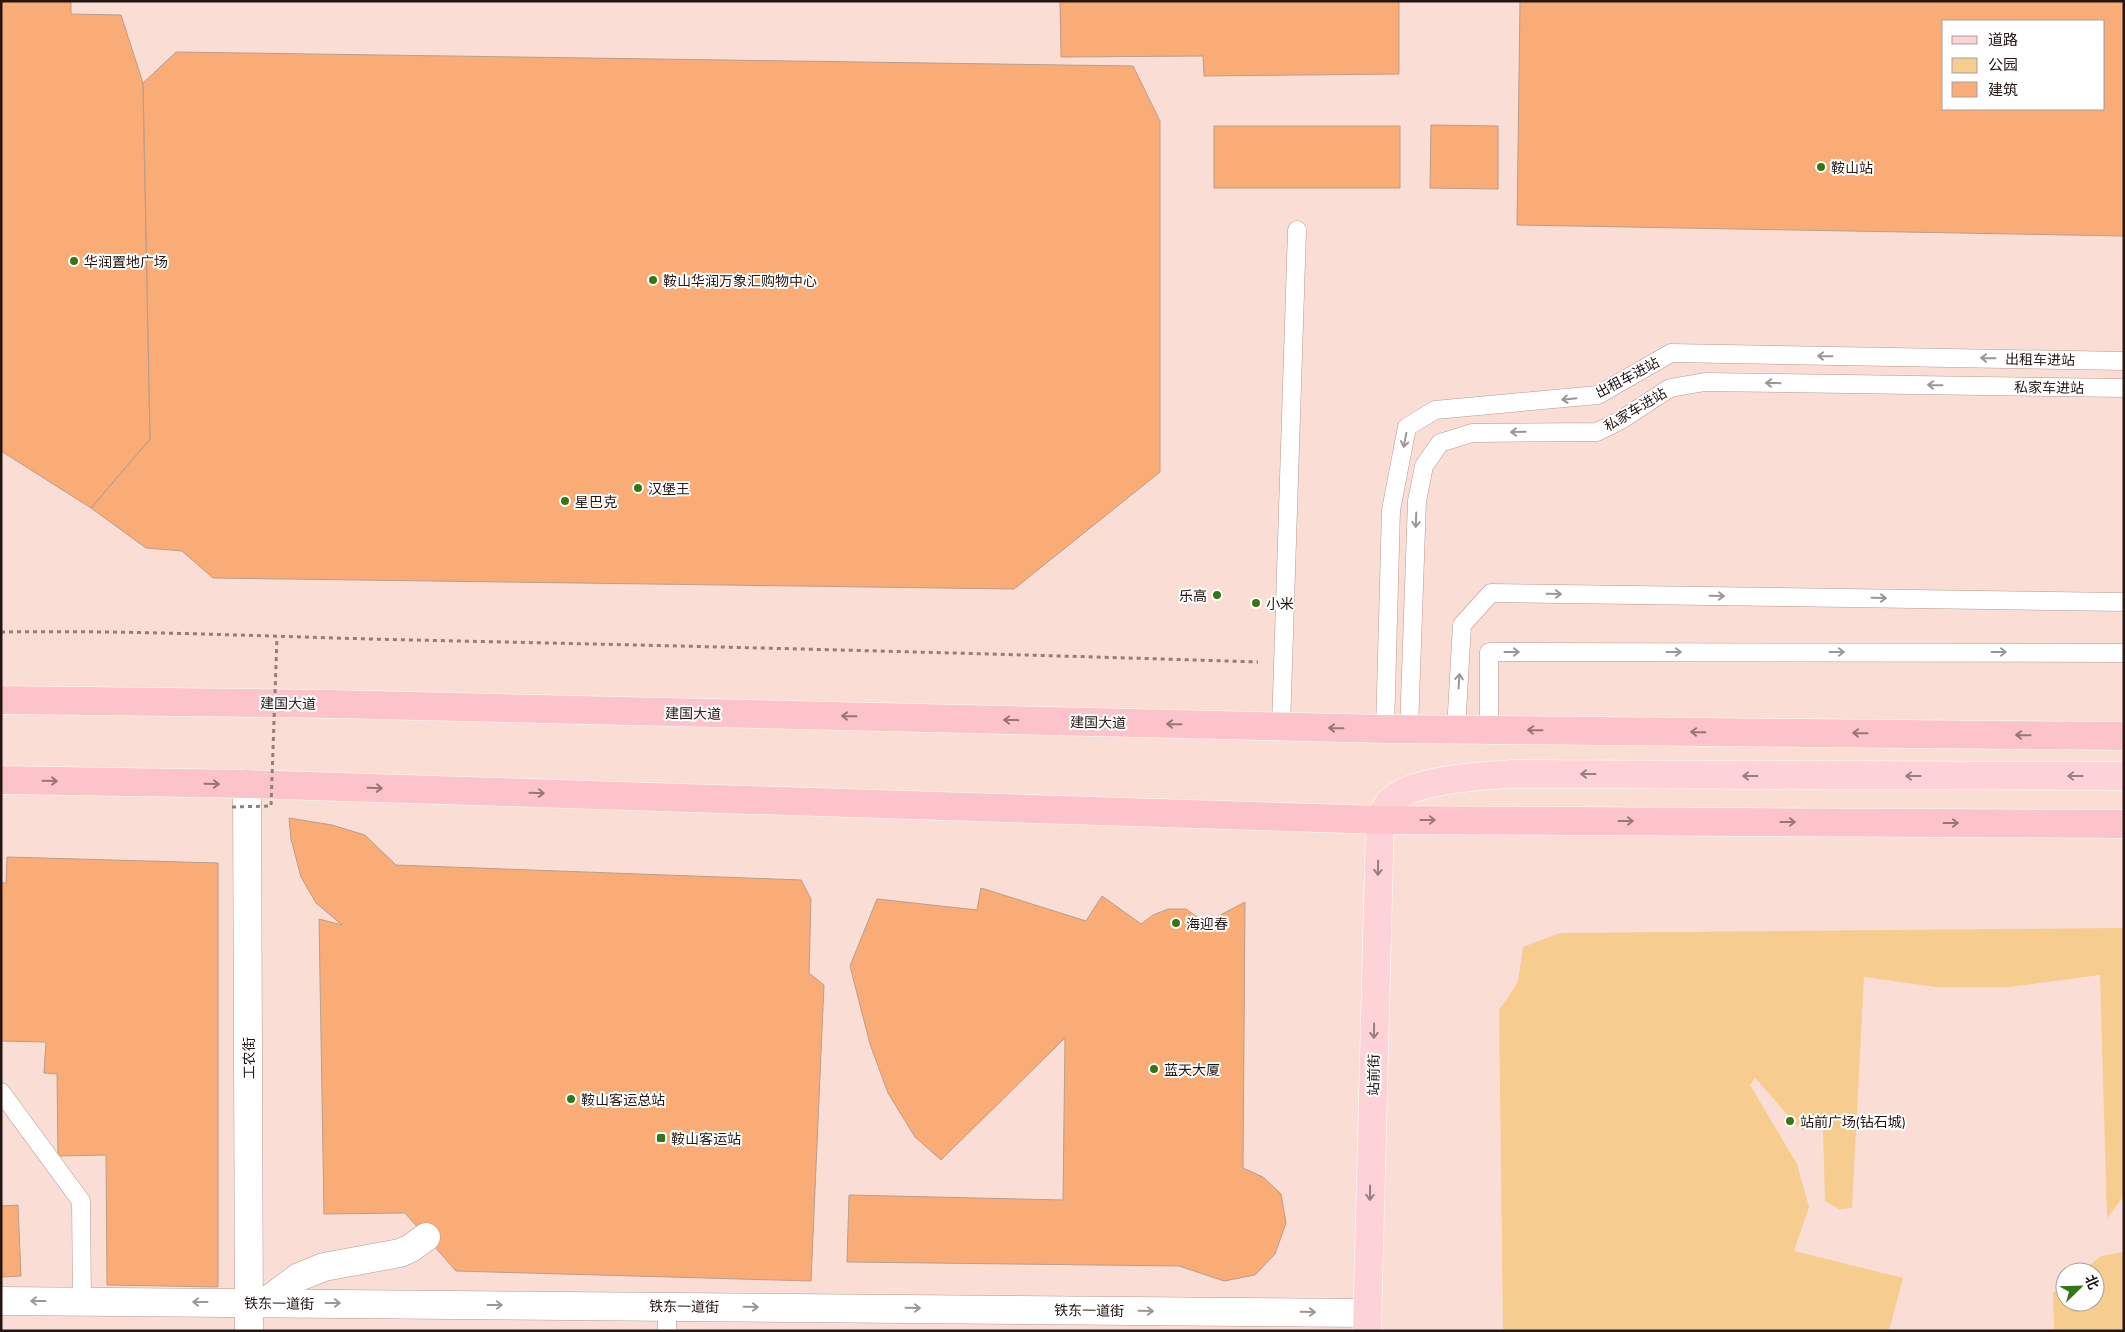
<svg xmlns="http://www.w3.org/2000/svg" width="2125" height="1332" viewBox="0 0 2125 1332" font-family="'Titillium Web','Noto Sans SC',sans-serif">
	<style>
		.green { fill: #f7cc8f }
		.building { fill: #faac76; stroke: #ba9e8c; fill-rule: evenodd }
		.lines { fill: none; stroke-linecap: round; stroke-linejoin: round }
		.service-casing { stroke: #b9988f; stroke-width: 19 }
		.minor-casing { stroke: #b9988f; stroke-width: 29 }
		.tertiary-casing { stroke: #b9988f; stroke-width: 29 }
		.primary-casing { stroke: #fff; stroke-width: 29 }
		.trunk-casing { stroke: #fff; stroke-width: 29 }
		.path { stroke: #937f79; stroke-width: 3; stroke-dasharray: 4 4; stroke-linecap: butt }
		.service { stroke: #fff; stroke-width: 18 }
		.minor { stroke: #fff; stroke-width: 28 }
		.tertiary { stroke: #fff; stroke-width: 28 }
		.primary { stroke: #fdd3d7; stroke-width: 28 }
		.trunk { stroke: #fcc4ca; stroke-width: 28 }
		.path-bridge { stroke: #937f79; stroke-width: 3; stroke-dasharray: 4 4; stroke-linecap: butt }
		.oneway { stroke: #9c9694 }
		.oneway2 { stroke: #9a7577 }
		.oneway3 { stroke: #9a7e7e }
		.poi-dot { fill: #347716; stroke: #fff; stroke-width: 2 }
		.labels { text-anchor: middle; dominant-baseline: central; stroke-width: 4; stroke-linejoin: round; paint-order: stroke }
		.poi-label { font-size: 14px; fill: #221512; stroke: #fff; text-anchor: start }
		.street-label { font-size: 14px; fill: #221512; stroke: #fff }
	</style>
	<rect width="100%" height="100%" fill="#faded6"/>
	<!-- green -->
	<path class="green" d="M2124,928V1196L2107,1218L2100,975L2009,987H1936L1864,977L1852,1208L1839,1209L1825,1201L1823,1130H1801L1755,1078L1750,1085L1797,1164L1809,1207L1794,1251L1903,1278L1889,1331H1503L1499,1010L1518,982L1523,947L1560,933Z
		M2124,1252V1331H2054L2053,1293L2065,1284V1302H2095V1272H2081L2101,1256Z"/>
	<!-- building -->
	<path class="building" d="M1,1H71V14L121,15L143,83L150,439L91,508L1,451Z
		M1060,1H1399V74L1204,76L1203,56L1061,57Z
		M1520,1H2124V236L1517,225ZM1944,21H2104V109H1944Z
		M176,52L1133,66L1160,121V472L1014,589L213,578L182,551L146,548L91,508L150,439L143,83Z
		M1431,125L1498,126V189L1430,188Z
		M1214,126H1400V188H1214Z
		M289,818L332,825L365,835L396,865L801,880L811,899L809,973L824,985L811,1281L456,1271L405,1213L324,1214L319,919L342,925L316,903L301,877L291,839Z
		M7,857L218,863V1287L107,1285L106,1155L58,1156L57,1074L44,1073L46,1042L1,1041V883H6Z
		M981,888L1086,921L1102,896L1141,924L1153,915L1168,909H1186L1205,923L1245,902L1243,1168L1263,1177L1281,1194L1286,1223L1275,1254L1255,1275L1224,1281L1179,1266L847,1262L849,1195L1063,1200L1065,1038L941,1160L915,1137L888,1093L870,1044L850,966L877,899L977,910Z
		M18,1205L21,1276L1,1277V1206Z"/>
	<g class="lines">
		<!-- service casing -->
		<g class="service-casing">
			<path id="service" d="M1281,727L1297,230
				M1385,729L1391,510L1407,427L1435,410L1598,395L1671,353L2124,361
				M1409,729L1417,501L1424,466L1440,443L1472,433L1597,432L1621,420L1670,388L1705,382L2124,388
				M1456,730L1462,625L1491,593L2124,602
				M1489,730V652L2124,653
				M1,1092L81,1201L82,1301
				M667,1331V1306"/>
		</g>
		<!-- minor casing -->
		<g class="minor-casing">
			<path id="minor" d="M1,1301L1367,1313
				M264,1303L299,1277L324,1267L400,1253L411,1248L426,1237"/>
		</g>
		<!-- tertiary casing -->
		<g class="tertiary-casing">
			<path id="tertiary" d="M247,784L249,1331"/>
		</g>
		<!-- primary casing -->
		<g class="primary-casing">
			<path id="primary" d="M1367,1331L1380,820C1383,814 1385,808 1389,803C1410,779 1482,776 1512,774L2124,776"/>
		</g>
		<!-- trunk casing -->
		<g class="trunk-casing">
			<path id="trunk" d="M1,700L332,704L1385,729L2124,736
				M1,780L247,784L1380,820L2124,824"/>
		</g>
		<!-- path -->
		<path class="path" d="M1,632C138,630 275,637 412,640C694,646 976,653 1258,662"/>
		<!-- service -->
		<use href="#service" class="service"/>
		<!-- minor -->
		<use href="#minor" class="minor"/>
		<!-- tertiary -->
		<use href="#tertiary" class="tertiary"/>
		<!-- primary -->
		<use href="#primary" class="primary"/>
		<!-- trunk -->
		<use href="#trunk" class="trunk"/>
		<!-- path-bridge -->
		<path class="path-bridge" d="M232,807L271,806L277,637"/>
	</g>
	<!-- one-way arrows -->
	<defs><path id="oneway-shaft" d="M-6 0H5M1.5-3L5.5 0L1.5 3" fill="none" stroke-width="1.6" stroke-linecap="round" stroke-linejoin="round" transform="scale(1.25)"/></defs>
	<g class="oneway">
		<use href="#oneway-shaft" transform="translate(1825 356) rotate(-179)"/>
		<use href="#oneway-shaft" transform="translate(1988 358) rotate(-179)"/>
		<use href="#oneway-shaft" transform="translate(1773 383) rotate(-179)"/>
		<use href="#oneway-shaft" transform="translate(1935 385) rotate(-179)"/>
		<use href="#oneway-shaft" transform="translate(1569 399) rotate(174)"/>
		<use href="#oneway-shaft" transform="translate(1518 432) rotate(179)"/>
		<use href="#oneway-shaft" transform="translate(1405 440) rotate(101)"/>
		<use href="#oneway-shaft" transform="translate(1416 520) rotate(92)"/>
		<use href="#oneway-shaft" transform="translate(1554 594) rotate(1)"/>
		<use href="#oneway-shaft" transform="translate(1717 596) rotate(1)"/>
		<use href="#oneway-shaft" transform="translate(1879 598) rotate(1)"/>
		<use href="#oneway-shaft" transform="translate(1512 652)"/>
		<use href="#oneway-shaft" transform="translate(1674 652)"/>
		<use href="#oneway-shaft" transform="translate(1837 652)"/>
		<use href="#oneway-shaft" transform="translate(1999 652)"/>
		<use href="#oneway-shaft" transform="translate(1459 681) rotate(-87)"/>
		<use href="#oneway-shaft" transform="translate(38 1301) rotate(-180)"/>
		<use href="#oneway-shaft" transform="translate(200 1302) rotate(-180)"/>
		<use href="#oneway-shaft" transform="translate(333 1303)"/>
		<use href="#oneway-shaft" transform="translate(495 1305)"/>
		<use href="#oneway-shaft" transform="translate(751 1307) rotate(1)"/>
		<use href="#oneway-shaft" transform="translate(913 1308) rotate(1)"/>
		<use href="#oneway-shaft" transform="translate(1146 1311) rotate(1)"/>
		<use href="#oneway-shaft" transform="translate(1308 1312) rotate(1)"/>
	</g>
	<g class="oneway2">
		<use href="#oneway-shaft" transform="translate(849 716) rotate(-179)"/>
		<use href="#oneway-shaft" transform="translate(1011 720) rotate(-179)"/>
		<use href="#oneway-shaft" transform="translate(1174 724) rotate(-179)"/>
		<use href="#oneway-shaft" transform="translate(1336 728) rotate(-179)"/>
		<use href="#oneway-shaft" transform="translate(1535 730) rotate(-179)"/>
		<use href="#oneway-shaft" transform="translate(1698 732) rotate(-179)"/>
		<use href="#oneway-shaft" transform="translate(1860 733) rotate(-179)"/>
		<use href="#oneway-shaft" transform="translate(2023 735) rotate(-179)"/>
		<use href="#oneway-shaft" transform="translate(50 781) rotate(1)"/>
		<use href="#oneway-shaft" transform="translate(212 784) rotate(1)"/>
		<use href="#oneway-shaft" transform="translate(375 788) rotate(2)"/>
		<use href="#oneway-shaft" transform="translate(537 793) rotate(2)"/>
		<use href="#oneway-shaft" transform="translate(1428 820)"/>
		<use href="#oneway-shaft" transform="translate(1626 821)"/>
		<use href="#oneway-shaft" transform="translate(1788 822)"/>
		<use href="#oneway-shaft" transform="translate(1951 823)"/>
	</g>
	<g class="oneway3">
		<use href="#oneway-shaft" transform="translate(1588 774) rotate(-180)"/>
		<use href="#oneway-shaft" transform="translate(1750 776) rotate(-180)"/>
		<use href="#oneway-shaft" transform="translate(1913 776) rotate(180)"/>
		<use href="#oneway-shaft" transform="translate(2075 776) rotate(180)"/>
		<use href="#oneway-shaft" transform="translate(1378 868) rotate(91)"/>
		<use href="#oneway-shaft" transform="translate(1374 1031) rotate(91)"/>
		<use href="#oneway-shaft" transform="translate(1370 1193) rotate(91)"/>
	</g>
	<!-- markers -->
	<g class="poi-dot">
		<circle cx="1821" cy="167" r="5"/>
		<circle cx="74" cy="261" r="5"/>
		<circle cx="653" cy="280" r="5"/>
		<circle cx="638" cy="488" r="5"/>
		<circle cx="565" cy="501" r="5"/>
		<circle cx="1217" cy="595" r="5"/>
		<circle cx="1256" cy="603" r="5"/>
		<circle cx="1176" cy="923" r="5"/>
		<circle cx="1154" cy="1069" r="5"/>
		<circle cx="571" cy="1099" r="5"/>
		<circle cx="1790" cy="1121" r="5"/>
		<rect x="656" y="1133" width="10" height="10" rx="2.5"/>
	</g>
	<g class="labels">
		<!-- poi labels -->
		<g class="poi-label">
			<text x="1831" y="167">鞍山站</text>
			<text x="84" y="261">华润置地广场</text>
			<text x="663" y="280">鞍山华润万象汇购物中心</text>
			<text x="648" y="488">汉堡王</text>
			<text x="575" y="501">星巴克</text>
			<text x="1207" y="595" text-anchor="end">乐高</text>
			<text x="1266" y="603">小米</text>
			<text x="1186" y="923">海迎春</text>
			<text x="1164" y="1069">蓝天大厦</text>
			<text x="581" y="1099">鞍山客运总站</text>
			<text x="1800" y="1121">站前广场(钻石城)</text>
			<text x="671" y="1138">鞍山客运站</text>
		</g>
		<!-- street labels -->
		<g class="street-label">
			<text transform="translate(2040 359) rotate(1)">出租车进站</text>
			<text transform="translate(1627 377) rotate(-28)">出租车进站</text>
			<text transform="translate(2049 387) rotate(1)">私家车进站</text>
			<text transform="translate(1635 409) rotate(-31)">私家车进站</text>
			<text transform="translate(288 703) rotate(1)">建国大道</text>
			<text transform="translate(693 713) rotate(1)">建国大道</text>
			<text transform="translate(1098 722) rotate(1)">建国大道</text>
			<text transform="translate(248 1058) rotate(-90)">工农街</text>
			<text transform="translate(1373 1075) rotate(-89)">站前街</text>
			<text transform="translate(279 1303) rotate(1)">铁东一道街</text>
			<text transform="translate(684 1306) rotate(1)">铁东一道街</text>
			<text transform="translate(1089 1310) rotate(1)">铁东一道街</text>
		</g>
	</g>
	<!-- border -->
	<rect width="2125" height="1332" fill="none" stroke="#221512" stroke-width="5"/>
	<!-- legend -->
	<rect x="1942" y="20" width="162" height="90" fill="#ffffff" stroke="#a7a1a0"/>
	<rect x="1952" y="36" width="25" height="8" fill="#fdd3d7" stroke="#a7a1a0"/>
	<text x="1988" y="45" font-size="15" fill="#221512">道路</text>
	<rect x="1952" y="58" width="25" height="15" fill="#f7cc8f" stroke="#a7a1a0"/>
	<text x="1988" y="70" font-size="15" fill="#221512">公园</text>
	<rect x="1952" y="82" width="25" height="15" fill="#faac76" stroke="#a7a1a0"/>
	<text x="1988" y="95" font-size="15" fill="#221512">建筑</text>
	<!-- north arrow -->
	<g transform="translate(2080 1287) rotate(67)"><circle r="24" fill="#ffffff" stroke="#a7a1a0"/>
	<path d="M0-4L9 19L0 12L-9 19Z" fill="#347716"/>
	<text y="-8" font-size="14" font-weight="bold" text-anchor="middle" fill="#221512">北</text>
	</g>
</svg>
